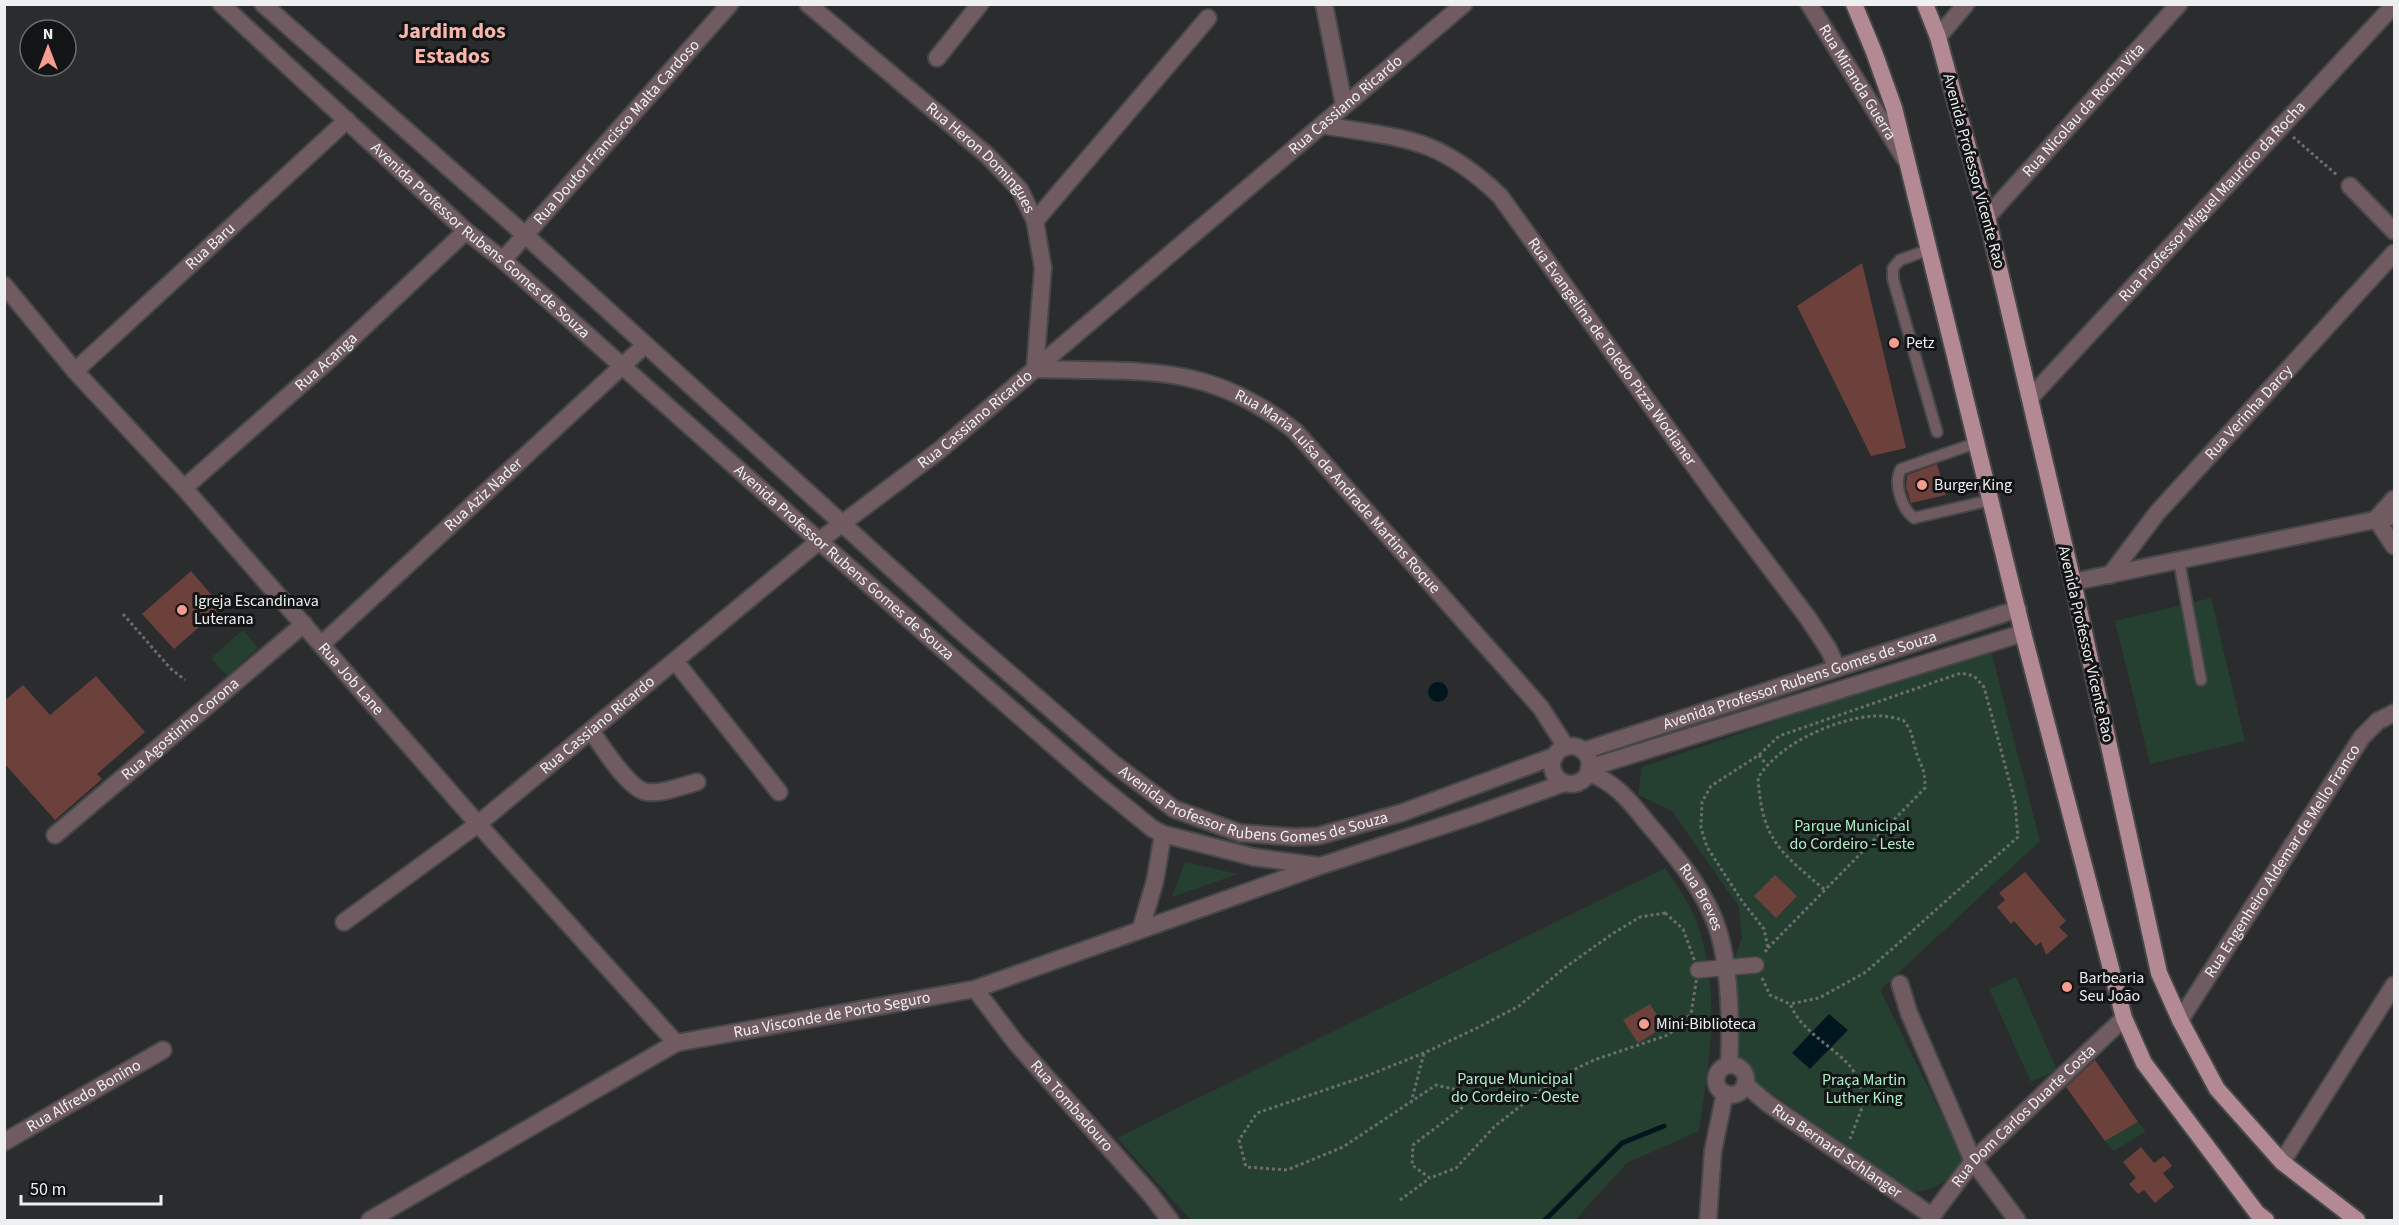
<svg xmlns="http://www.w3.org/2000/svg" width="2399" height="1225" viewBox="0 0 2399 1225" font-family="'Source Sans 3',sans-serif">
	<style>
		.green { fill: #254030 }
		.water { fill: #00161f }
		.lines { fill: none; stroke-linecap: round; stroke-linejoin: round }
		.stream { stroke: #00161f; stroke-width: 5 }
		.building { fill: #6c413b }
		.service-casing { stroke: #454749; stroke-width: 14 }
		.pedestrian-casing { stroke: #454749; stroke-width: 18 }
		.minor-casing { stroke: #454749; stroke-width: 20 }
		.tertiary-casing { stroke: #454749; stroke-width: 20 }
		.primary-casing { stroke: #454749; stroke-width: 20 }
		.path { stroke: #6b6d6f; stroke-width: 3; stroke-dasharray: 3 3; stroke-linecap: butt }
		.service { stroke: #705b60; stroke-width: 10 }
		.pedestrian { stroke: #705b60; stroke-width: 15 }
		.minor { stroke: #705b60; stroke-width: 16 }
		.tertiary { stroke: #705b60; stroke-width: 16 }
		.primary { stroke: #b38a93; stroke-width: 16 }
		.poi-dot { fill: #f59d8f; stroke: #131415; stroke-width: 2 }
		.labels { text-anchor: middle; dominant-baseline: central; stroke-width: 6; stroke-linejoin: round; paint-order: stroke }
		.street-label { font-size: 16px; fill: #eeeff1; stroke: #131415 }
		.poi-label { font-size: 16px; fill: #eeeff1; stroke: #131415; text-anchor: start }
		.park-label { font-size: 16px; fill: #adf2c7; stroke: #131415 }
		.district-label { font-size: 22px; font-weight: bold; fill: #f9b7ab; stroke: #131415 }
	</style>
	<rect width="100%" height="100%" fill="#2a2c2e"/>
	<!-- green -->
	<path class="green" d="M2211,598L2245,741L2150,764L2115,621Z
		M243,630L258,648L227,676L211,658Z
		M1990,647L2040,841L1880,990L1964,1160C1947,1183 1939,1188 1912,1193L1756,1082L1739,1056L1735,958L1742,938L1739,907L1672,811L1638,795L1642,767Z
		M1185,862L1238,874L1172,897Z
		M1665,868C1676,885 1691,904 1697,923C1722,995 1709,1059 1699,1131L1627,1163L1575,1220H1191L1117,1138Z
		M2016,977L2057,1070L2031,1082L1989,989Z
		M2138,1122L2146,1131L2114,1151L2105,1141Z"/>
	<!-- water -->
	<path class="water" d="M1428 692a10 10 0 1 1 20 0a10 10 0 1 1-20 0Z
		M1829,1014L1848,1030L1810,1069L1792,1053Z"/>
	<g class="lines">
		<!-- stream -->
		<path class="stream" d="M1545,1220L1622,1143L1664,1126"/>
	</g>
	<!-- building -->
	<path class="building" d="M1862,263L1906,448L1871,456L1797,306Z
		M1937,464L1946,495L1911,503L1906,487L1907,475Z
		M191,571L222,607L174,649L142,614Z
		M96,676L145,732L97,774L102,779L55,820L4,763V701L23,685L50,715Z
		M2025,872L2066,921L2059,927L2068,936L2046,955L2041,942L2036,946L2014,921L2011,924L1997,907L2005,900L1999,893Z
		M1775,875L1797,896L1776,918L1754,896Z
		M1650,1004L1664,1027L1638,1043L1623,1020Z
		M2095,1060L2138,1122L2105,1141L2066,1087Z
		M2141,1147L2154,1163L2164,1156L2172,1166L2163,1173L2174,1187L2155,1203L2144,1190L2138,1194L2129,1184L2136,1178L2123,1162Z"/>
	<g class="lines">
		<!-- service casing -->
		<g class="service-casing">
			<path id="service" d="M1928,250L1900,260L1893,268V279L1937,432
				M1976,443L1901,469C1893,483 1902,509 1914,518L1991,500
				M2179,561L2201,680"/>
		</g>
		<!-- pedestrian casing -->
		<g class="pedestrian-casing">
			<path id="pedestrian" d="M1698,970L1756,965"/>
		</g>
		<!-- minor casing -->
		<g class="minor-casing">
			<g id="minor">
				<path id="s1" d="M808,4L988,156L1020,190L1035,221L1043,268L1035,369C1140,373 1206,360 1295,431L1512,675L1541,708L1566,747"/>
				<path d="M1324,4L1344,105"/>
				<path d="M1938,37L1966,4"/>
				<path d="M937,58L980,4"/>
				<path id="s2" d="M1322,125C1403,139 1436,135 1500,196L1716,496L1808,618L1829,650L1837,668"/>
				<path d="M2350,186L2394,231"/>
				<path id="s3" d="M1987,217L2179,4"/>
				<path d="M1035,221L1208,18"/>
				<path id="s4" d="M503,260L730,4"/>
				<path id="s5" d="M4,285L75,371L184,488L478,824L676,1043"/>
				<path id="s6" d="M75,371L347,120"/>
				<path id="s7" d="M2030,398L2394,5"/>
				<path id="s8" d="M184,488L330,359L466,231"/>
				<path d="M2394,499L2376,519L2394,546"/>
				<path id="s9" d="M2110,575L2157,513L2394,253"/>
				<path d="M2073,582L2394,516"/>
				<path id="s10" d="M322,644L645,345"/>
				<path d="M675,661L779,792"/>
				<path d="M591,731C602,746 629,790 647,792C663,794 681,786 697,782"/>
				<path id="s11" d="M1588,773C1615,781 1632,804 1649,825C1677,857 1709,895 1720,937C1730,974 1731,1026 1729,1065"/>
				<path id="s12" d="M55,835L304,624"/>
				<path id="s13" d="M344,922L478,824L819,541L941,449L1464,4"/>
				<path d="M1900,984L1909,1013L1973,1161L2017,1220"/>
				<path id="s14" d="M975,989L1016,1043L1151,1195L1170,1220"/>
				<path id="s15" d="M2180,1020L2362,737L2378,721L2394,713"/>
				<circle cx="1731" cy="1080" r="15"/>
				<path id="s16" d="M1745,1084L1767,1103L1932,1216"/>
				<path id="s17" d="M4,1142L163,1050"/>
				<path d="M2282,1162L2394,985"/>
				<path d="M1708,1220L1713,1151L1725,1093"/>
				<path id="s18" d="M1929,1220L1973,1161L2124,1018"/>
			</g>
		</g>
		<!-- tertiary casing -->
		<g class="tertiary-casing">
			<g id="tertiary">
				<path id="s19" d="M221,4L466,231L503,260L819,541L1095,782L1153,829L1163,834L1253,857L1320,866L1475,815L1564,783"/>
				<path id="s20" d="M263,4L524,234L958,629L1114,764L1174,809L1240,833L1295,837L1318,836L1401,813L1555,756"/>
				<path id="s21" d="M1809,4L1905,159"/>
				<circle cx="1571" cy="765" r="19"/>
				<path id="s22" d="M1583,751L2018,609"/>
				<path d="M1589,768L2023,633"/>
				<path d="M1141,928L1155,881L1163,834"/>
				<path id="s23" d="M370,1220L676,1043L975,989L1317,867"/>
			</g>
		</g>
		<!-- primary casing -->
		<g class="primary-casing">
			<path id="primary" d="M1854,4L1874,52L1894,108L2023,633L2124,1018L2144,1063L2257,1213L2266,1220
				M1925,4L1938,37L1987,217L2073,582L2159,973L2180,1020L2217,1089L2282,1162L2357,1220"/>
		</g>
		<!-- path -->
		<path class="path" d="M2293,137L2338,176
			M123,614L171,669L185,680
			M1759,755L1766,764
			M1665,913L1683,929L1698,970L1691,1014L1668,1035L1594,1060L1555,1079L1495,1126L1456,1168L1430,1178L1412,1165L1413,1145L1463,1107L1458,1090L1436,1085L1343,1147L1287,1170L1246,1167L1239,1140L1257,1113L1369,1075L1424,1053L1477,1028L1519,1006L1563,969L1612,934L1640,917Z
			M1768,948L1925,788C1925,765 1921,769 1916,751C1911,736 1914,733 1903,720C1894,718 1884,715 1875,716C1836,718 1778,744 1758,778C1762,840 1780,852 1825,890
			M1765,952L1768,948L1764,929L1742,901L1707,847L1701,828L1702,802L1711,786L1759,755L1779,736L1961,673L1974,676L1984,687L2015,802L2018,837L1866,972L1819,998L1790,1004
			M1762,978L1770,995L1790,1004C1802,1032 1830,1044 1849,1065C1857,1073 1860,1089 1865,1100L1850,1139
			M1411,1103L1424,1053
			M1400,1200L1430,1178"/>
		<!-- service -->
		<use href="#service" class="service"/>
		<!-- pedestrian -->
		<use href="#pedestrian" class="pedestrian"/>
		<!-- minor -->
		<use href="#minor" class="minor"/>
		<!-- tertiary -->
		<use href="#tertiary" class="tertiary"/>
		<!-- primary -->
		<use href="#primary" class="primary"/>
	</g>
	<!-- markers -->
	<g class="poi-dot">
		<circle cx="1894" cy="343" r="6"/>
		<circle cx="1922" cy="485" r="6"/>
		<circle cx="182" cy="610" r="6"/>
		<circle cx="2067" cy="987" r="6"/>
		<circle cx="1644" cy="1024" r="6"/>
	</g>
	<g class="labels">
		<!-- street labels -->
		<g class="street-label">
			<text stroke="none"><textPath href="#s21" startOffset="92">Rua Miranda Guerra</textPath></text>
			<text stroke="none"><textPath href="#s13" startOffset="1293">Rua Cassiano Ricardo</textPath></text>
			<text stroke="none"><textPath href="#s3" startOffset="144">Rua Nicolau da Rocha Vita</textPath></text>
			<text stroke="none"><textPath href="#s4" startOffset="171">Rua Doutor Francisco Malta Cardoso</textPath></text>
			<text stroke="none"><textPath href="#s1" startOffset="232">Rua Heron Domingues</textPath></text>
			<text transform="translate(1974 171) rotate(75)">Avenida Professor Vicente Rao</text>
			<text stroke="none"><textPath href="#s7" startOffset="268">Rua Professor Miguel Maurício da Rocha</textPath></text>
			<text stroke="none"><textPath href="#s19" startOffset="351">Avenida Professor Rubens Gomes de Souza</textPath></text>
			<text stroke="none"><textPath href="#s6" startOffset="184">Rua Baru</textPath></text>
			<text stroke="none"><textPath href="#s2" startOffset="388">Rua Evangelina de Toledo Pizza Wodianer</textPath></text>
			<text stroke="none"><textPath href="#s8" startOffset="190">Rua Acanga</textPath></text>
			<text stroke="none"><textPath href="#s9" startOffset="214">Rua Verinha Darcy</textPath></text>
			<text stroke="none"><textPath href="#s13" startOffset="807">Rua Cassiano Ricardo</textPath></text>
			<text stroke="none"><textPath href="#s1" startOffset="812">Rua Maria Luísa de Andrade Martins Roque</textPath></text>
			<text stroke="none"><textPath href="#s10" startOffset="220">Rua Aziz Nader</textPath></text>
			<text stroke="none"><textPath href="#s19" startOffset="837">Avenida Professor Rubens Gomes de Souza</textPath></text>
			<text transform="translate(2086 644) rotate(77)">Avenida Professor Vicente Rao</text>
			<text stroke="none"><textPath href="#s5" startOffset="525">Rua Job Lane</textPath></text>
			<text stroke="none"><textPath href="#s22" startOffset="228">Avenida Professor Rubens Gomes de Souza</textPath></text>
			<text stroke="none"><textPath href="#s13" startOffset="321">Rua Cassiano Ricardo</textPath></text>
			<text stroke="none"><textPath href="#s12" startOffset="164">Rua Agostinho Corona</textPath></text>
			<text stroke="none"><textPath href="#s20" startOffset="1293">Avenida Professor Rubens Gomes de Souza</textPath></text>
			<text stroke="none"><textPath href="#s15" startOffset="189">Rua Engenheiro Aldemar de Mello Franco</textPath></text>
			<text stroke="none"><textPath href="#s11" startOffset="171">Rua Breves</textPath></text>
			<text stroke="none"><textPath href="#s23" startOffset="512">Rua Visconde de Porto Seguro</textPath></text>
			<text stroke="none"><textPath href="#s17" startOffset="92">Rua Alfredo Bonino</textPath></text>
			<text stroke="none"><textPath href="#s14" startOffset="152">Rua Tombadouro</textPath></text>
			<text stroke="none"><textPath href="#s18" startOffset="141">Rua Dom Carlos Duarte Costa</textPath></text>
			<text stroke="none"><textPath href="#s16" startOffset="114">Rua Bernard Schlanger</textPath></text>
		</g>
		<!-- poi labels -->
		<g class="poi-label">
			<text x="1906" y="343">Petz</text>
			<text x="1934" y="485">Burger King</text>
			<text x="194" y="601">Igreja Escandinava<tspan x="194" dy="18">Luterana</tspan></text>
			<text x="2079" y="978">Barbearia<tspan x="2079" dy="18">Seu João</tspan></text>
			<text x="1656" y="1024">Mini-Biblioteca</text>
		</g>
		<!-- park labels -->
		<g class="park-label">
			<text x="1852" y="826">Parque Municipal<tspan x="1852" dy="18">do Cordeiro - Leste</tspan></text>
			<text x="1515" y="1079">Parque Municipal<tspan x="1515" dy="18">do Cordeiro - Oeste</tspan></text>
			<text x="1864" y="1080">Praça Martin<tspan x="1864" dy="18">Luther King</tspan></text>
		</g>
		<!-- district labels -->
		<g class="district-label">
			<text x="452" y="31">Jardim dos<tspan x="452" dy="25">Estados</tspan></text>
		</g>
	</g>
	<!-- border -->
	<rect width="2399" height="1225" fill="none" stroke="#eeeff1" stroke-width="12"/>
	<!-- north arrow -->
	<g transform="translate(48 48)"><circle r="28" fill="#131415" stroke="#6b6c6d" stroke-width="1.5"/>
	<path d="M0-4.5L10 22L0 15L-10 22Z" fill="#f59d8f"/>
	<text y="-9" font-size="16" font-weight="bold" text-anchor="middle" fill="#eeeff1">N</text>
	</g>
	<!-- scale -->
	<path d="M21 1195v9h140v-9" fill="none" stroke="#eeeff1" stroke-width="3"/>
	<text x="30" y="1195" font-size="18" fill="#eeeff1" stroke="#131415" stroke-width="4.5" paint-order="stroke">50 m</text>
</svg>
